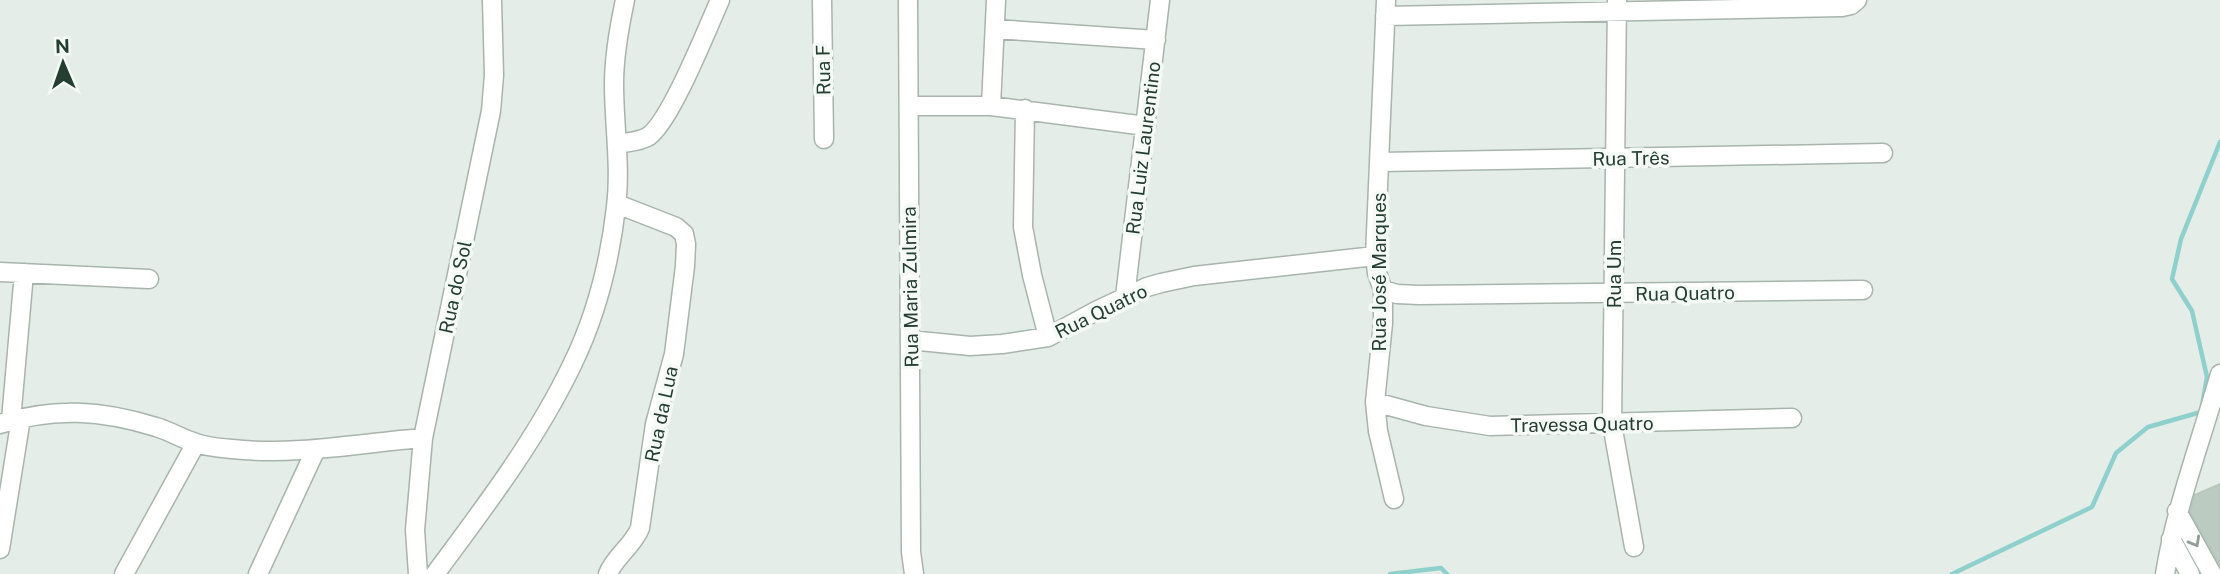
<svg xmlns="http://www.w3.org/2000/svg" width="2220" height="574" viewBox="0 0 2220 574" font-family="'Public Sans',sans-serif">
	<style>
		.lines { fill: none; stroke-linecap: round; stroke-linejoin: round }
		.stream { stroke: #8ed0cc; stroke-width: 4.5 }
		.building { fill: #bccbc2; stroke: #b7c7bc; stroke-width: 2 }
		.street-casing { stroke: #a7b5ad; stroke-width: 21 }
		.street { stroke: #fff; stroke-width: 18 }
		.oneway { stroke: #929e98 }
		.labels { text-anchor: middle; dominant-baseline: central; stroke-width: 7; stroke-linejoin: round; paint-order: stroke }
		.street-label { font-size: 19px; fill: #243e31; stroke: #f5faf6 }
	</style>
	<rect width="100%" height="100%" fill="#e4ede7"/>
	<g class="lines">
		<!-- stream -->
		<path class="stream" d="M1390,574L1441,568L1447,574
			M1952,574L2092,507L2116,453L2148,427L2201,412L2207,377L2192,311L2172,279L2181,239L2220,142"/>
	</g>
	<!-- building -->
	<path class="building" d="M2220,484V565L2190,512L2195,495Z"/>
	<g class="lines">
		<!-- street casing -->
		<g class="street-casing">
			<path id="street" d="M822,0L824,139
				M908,0L911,552L914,574
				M1386,0L1375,256L1377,273L1383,290V323L1375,402L1378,431L1394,499
				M1617,0L1612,424L1634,547
				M1385,16L1842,7L1851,5L1857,0
				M995,29L1156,40
				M910,106H991L1146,126
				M991,106L996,0
				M1025,109L1023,227L1032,275L1048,337
				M617,144C627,142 640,142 649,136C671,120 707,29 720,0
				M1380,162L1883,153
				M0,272L149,279
				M1383,290L1397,294L1419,295L1863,290
				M1125,297L1160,0
				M910,340L970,346L1002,344L1048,337L1096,311L1147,287L1161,283L1194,276L1375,256
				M1375,402L1426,416L1490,426L1792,418
				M11,420L24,273
				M0,424C54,407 102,410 156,427C170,431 182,439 196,443C207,447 221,448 232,449C296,456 360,443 423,438
				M2177,511L2212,574
				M2171,539L2190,574
				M0,549L21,418
				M124,574L196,443
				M258,574L316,449
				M418,574L415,530L423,438L491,111L494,75L492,0
				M435,574C484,508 536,440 572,365C596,316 610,260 616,207C621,166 614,125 614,84C614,56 619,28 625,0
				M608,574C615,556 633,546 640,528L655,424L674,354L685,266L686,244L684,234L676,227L617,204
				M2165,574C2176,506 2201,441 2220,374"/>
		</g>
		<!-- street -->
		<use href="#street" class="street"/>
	</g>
	<!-- one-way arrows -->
	<defs><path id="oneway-chevron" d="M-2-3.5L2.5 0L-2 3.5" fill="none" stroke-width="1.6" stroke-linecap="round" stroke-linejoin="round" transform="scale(1.75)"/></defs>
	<use class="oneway" href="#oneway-chevron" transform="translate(2195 542) rotate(61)"/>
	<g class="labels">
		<!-- street labels -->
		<g class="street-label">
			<text transform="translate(823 70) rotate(-91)">Rua F</text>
			<text transform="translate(1143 148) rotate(-83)">Rua Luiz Laurentino</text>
			<text transform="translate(1631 158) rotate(-1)">Rua Três</text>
			<text transform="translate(1379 272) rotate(-90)">Rua José Marques</text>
			<text transform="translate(1614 274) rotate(-90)">Rua Um</text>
			<text transform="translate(455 287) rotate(-78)">Rua do Sol</text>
			<text transform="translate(910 287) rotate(-91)">Rua Maria Zulmira</text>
			<text transform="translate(1685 293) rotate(-1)">Rua Quatro</text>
			<text transform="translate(1101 311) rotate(-26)">Rua Quatro</text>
			<text transform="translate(661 414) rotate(-78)">Rua da Lua</text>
			<text transform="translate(1582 424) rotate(-1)">Travessa Quatro</text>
		</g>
	</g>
	<!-- north arrow -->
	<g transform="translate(63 63) rotate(358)" stroke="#f5faf6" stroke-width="5" paint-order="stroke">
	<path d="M0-5L12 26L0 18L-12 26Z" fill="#243e31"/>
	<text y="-10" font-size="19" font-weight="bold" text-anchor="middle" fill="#243e31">N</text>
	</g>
</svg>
